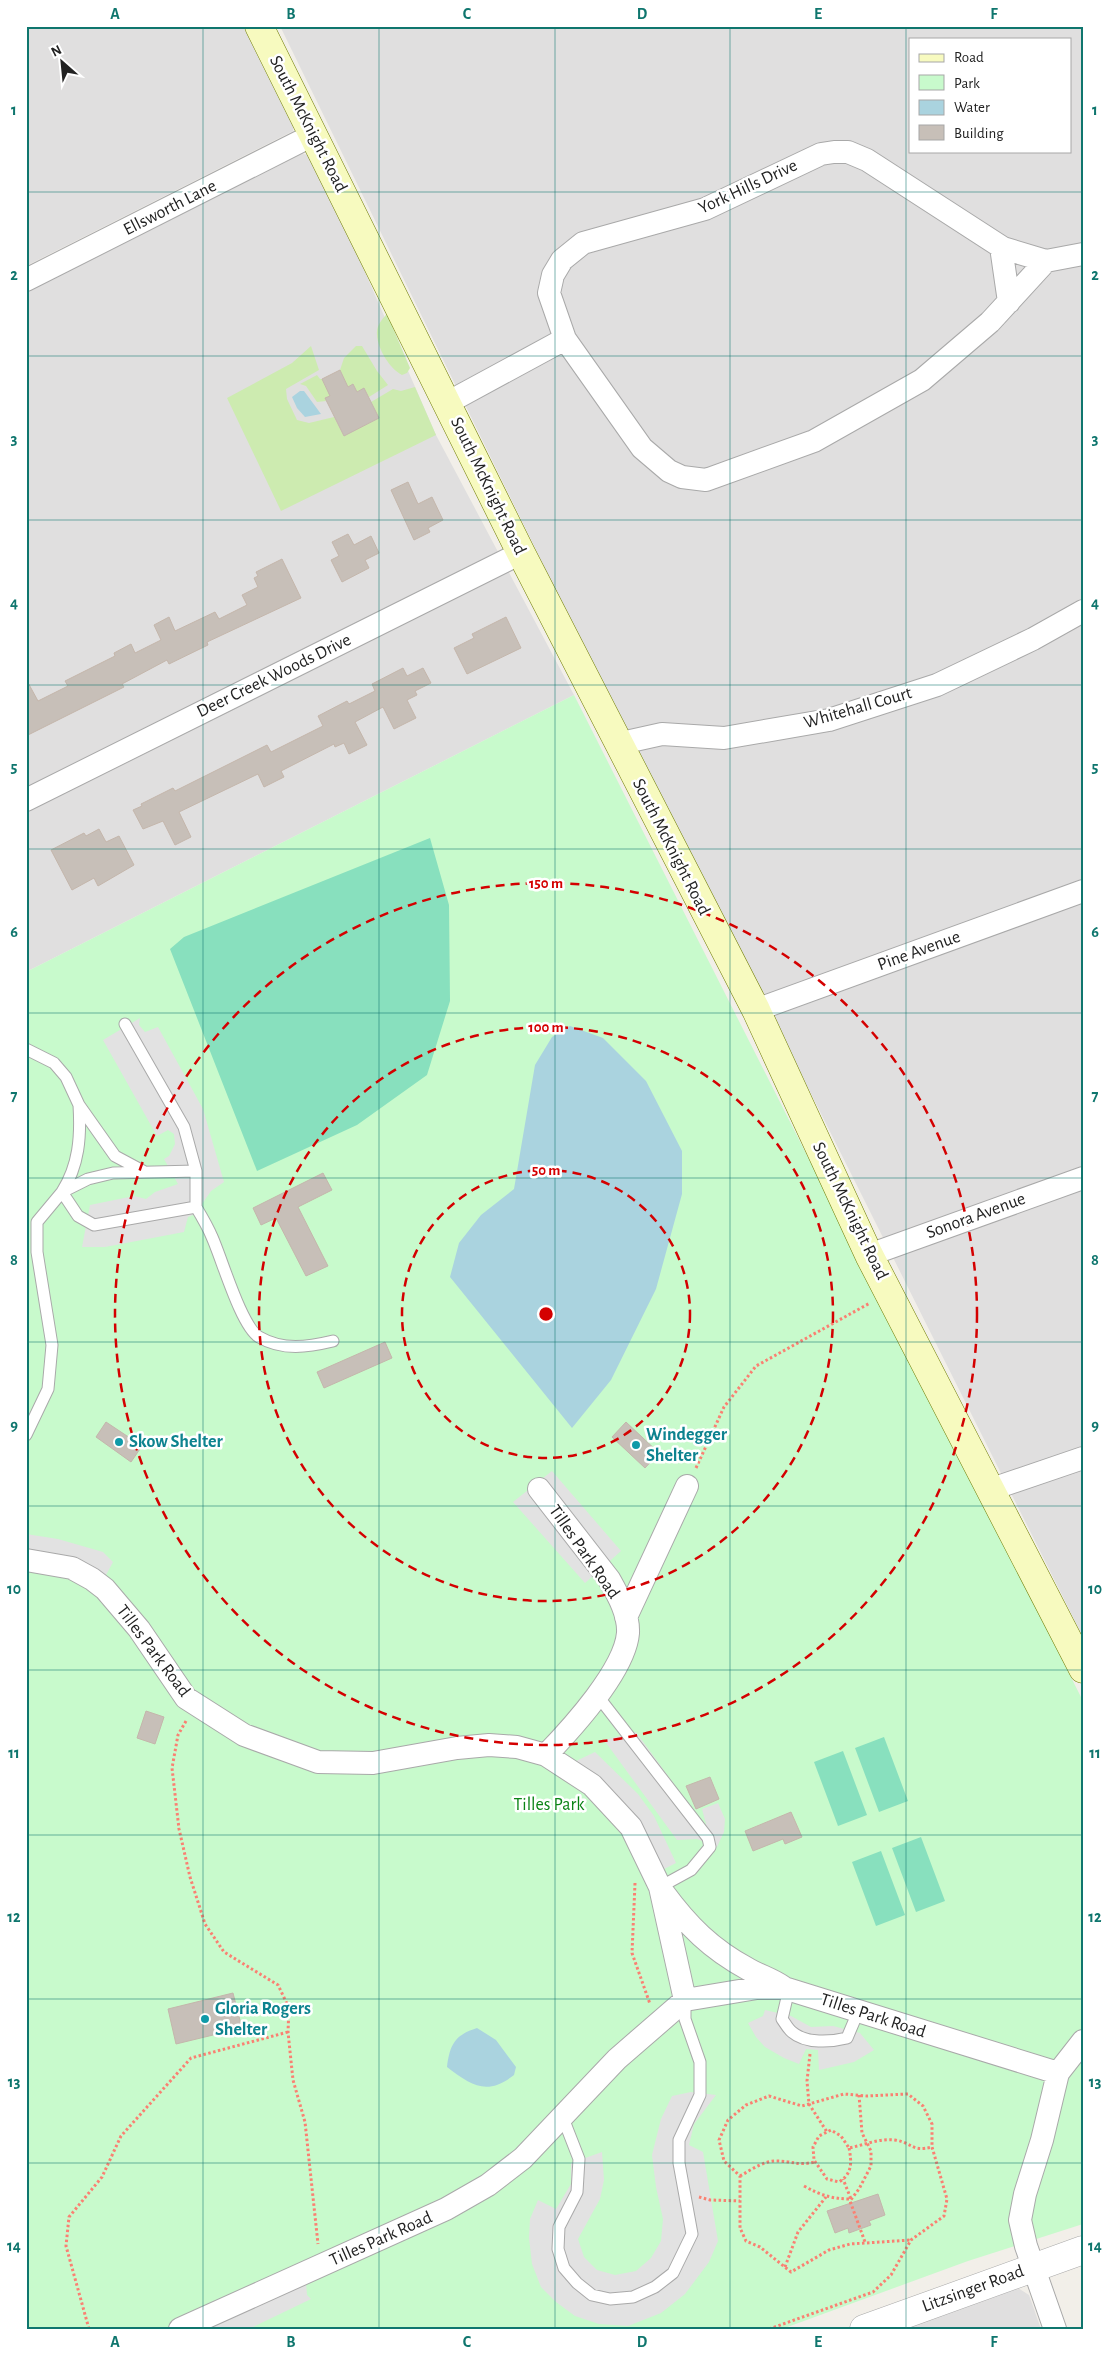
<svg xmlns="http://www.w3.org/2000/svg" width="1109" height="2355" viewBox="0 0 1109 2355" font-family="'Alegreya Sans',sans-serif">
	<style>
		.residential { fill: #e0dfdf; fill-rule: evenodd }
		.grass { fill: #cdebb0 }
		.park { fill: #c8facc }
		.pitch { fill: #88e0be }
		.parking { fill: #e2e2e2 }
		.water { fill: #aad3df }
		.building { fill: #c7bfb8; stroke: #c4b6ab }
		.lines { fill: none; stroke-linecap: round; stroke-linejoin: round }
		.service-casing { stroke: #a9a9a9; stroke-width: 13 }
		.minor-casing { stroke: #a9a9a9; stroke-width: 24 }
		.tertiary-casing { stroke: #a9a9a9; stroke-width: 29 }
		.secondary-casing { stroke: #707d05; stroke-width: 29 }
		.path { stroke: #fa8072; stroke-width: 3; stroke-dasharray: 2.5 2.5; stroke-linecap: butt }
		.service { stroke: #fff; stroke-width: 11 }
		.minor { stroke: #fff; stroke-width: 22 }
		.tertiary { stroke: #fff; stroke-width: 28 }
		.secondary { stroke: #f7fabf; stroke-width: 28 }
		.grid { fill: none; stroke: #0f766e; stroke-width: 1; stroke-opacity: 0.55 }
		.ring { fill: none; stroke: #d40000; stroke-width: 2.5; stroke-dasharray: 9 6 }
		.culture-dot { fill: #0f9aa8; stroke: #fff; stroke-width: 2 }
		.labels { text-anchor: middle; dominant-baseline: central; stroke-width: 5; stroke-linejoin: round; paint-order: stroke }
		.street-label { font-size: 18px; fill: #222; stroke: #fff }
		.culture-label { font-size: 18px; font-weight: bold; fill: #0d838f; stroke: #fff; text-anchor: start }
		.park-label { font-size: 18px; fill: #0c8416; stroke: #fff }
		.centre { fill: #d40000; stroke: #fff; stroke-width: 2.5 }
		.ring-label { font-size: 15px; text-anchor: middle; font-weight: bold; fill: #d40000; stroke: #fff; stroke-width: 5; stroke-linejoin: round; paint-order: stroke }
		.neatline { fill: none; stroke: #0f766e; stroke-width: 2 }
		.grid-label { font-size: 16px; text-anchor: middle; font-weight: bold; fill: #0f766e }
	</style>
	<rect width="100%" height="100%" fill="#f2efe9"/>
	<!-- residential -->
	<path class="residential" d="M26,26H248L295,121L293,131L26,266Z
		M280,26H1083V1637L705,882L582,644ZM910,39H1070V151H910Z
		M302,154L314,155L436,435L574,695L26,972V291Z
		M1018,2288L1029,2295L1041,2329H886Z"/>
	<!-- grass -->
	<path class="grass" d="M387,314L410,368L407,373L402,375C389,368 378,349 377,335C376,326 382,319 387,314Z
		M311,346L319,370L286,389L287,399L297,420L309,423L334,417L344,436L379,418L371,402L393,389L401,391L415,387L436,435L281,511L227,398L292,363Z
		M356,346H362L377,371L388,385L369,397L364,388L357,392L353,384L348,387L340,370L344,358Z
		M317,375L320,379H322L330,396L325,398L326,401L317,402L306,386L300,384Z"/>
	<!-- park -->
	<path class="park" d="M574,695L1083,1701V2224L968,2261L782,2329H26V972Z"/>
	<!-- pitch -->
	<path class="pitch" d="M430,838L449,905L450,1001L427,1075L357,1125L257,1171L170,949L184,937Z
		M884,1737L908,1801L879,1812L855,1748Z
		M843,1751L867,1815L838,1826L814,1762Z
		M921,1837L945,1901L916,1912L892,1848Z
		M881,1851L905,1915L876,1926L852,1862Z"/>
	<!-- parking -->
	<path class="parking" d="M140,1018L139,1025L145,1032L158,1027L203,1109L224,1182L211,1191L195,1214L188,1217L184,1232L105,1247H82L90,1205L134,1196L146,1199L155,1192L178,1184L164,1159L169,1156L175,1144L174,1134L168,1130L157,1136L103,1040Z
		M552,1471L621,1551L585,1583L513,1502Z
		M26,1534L58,1539L103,1552L113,1562L106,1575L72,1562L26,1552Z
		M636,1732L705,1827L706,1824L702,1809L718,1803L725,1819L724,1832L717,1847L697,1839L677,1840L604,1740Z
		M595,1752L638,1794L654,1816L676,1863L662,1870L604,1783L576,1761Z
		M765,2010L791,2016L811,2027L833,2026L860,2033L874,2050L854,2062L819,2070L818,2050L806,2049L799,2064L784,2058L765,2047L756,2037L748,2023L763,2016Z
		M691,2092L716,2095L694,2124L689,2145L703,2152L718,2241L709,2262L685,2294L661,2313L628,2326L599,2324L575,2316L556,2302L541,2287L532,2264L529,2238L530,2219L538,2200L556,2209L571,2184V2163L602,2152L604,2180L600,2199L578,2239L584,2257L597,2270L615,2275L636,2271L651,2258L661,2241L663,2219L656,2187L652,2155L661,2119L672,2096Z
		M306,2282L307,2295L311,2299L249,2329H203Z"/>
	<!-- water -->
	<path class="water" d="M300,391H304L321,414L305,417L297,408L292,397Z
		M570,1026L603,1038L646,1081L682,1151V1194L656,1289L611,1380L572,1428L450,1277L459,1243L481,1215L514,1189L535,1065L552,1037Z
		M477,2028L496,2040L516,2067L514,2075C487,2096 472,2086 447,2067C450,2044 455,2035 477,2028Z"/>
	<!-- building -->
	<path class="building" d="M340,370L348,387L353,384L357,392L364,388L379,418L344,436L325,398L330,396L322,379Z
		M408,482L418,504L432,497L443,520L428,528L430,532L414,540L391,490Z
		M348,534L354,545L371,536L379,553L365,560L369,568L342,582L331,560L339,556L332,542Z
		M282,559L301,598L207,642L208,645L169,664L167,660L122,684L124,687L26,736V679L38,701L68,686L65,681L115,656L114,653L131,644L135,653L161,640L154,625L169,617L175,631L215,612L219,619L247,605L242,595L258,587L254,578L258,576L256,572Z
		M506,617L521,648L467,674L454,648L474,638L472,634Z
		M403,668L407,676L423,668L431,683L415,691L417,695L407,700L416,718L394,729L383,707L355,722L367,745L349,754L344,743L335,747L334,744L281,771L284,777L264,787L258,774L179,812L191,837L175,845L163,821L143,829L133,810L142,806L141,804L173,788L175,791L267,745L271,752L323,726L318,716L347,701L349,704L375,691L372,684Z
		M99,829L106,842L119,836L134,865L98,886L94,878L72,890L51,850L84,833L86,836Z
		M323,1173L332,1190L298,1207L328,1266L306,1276L276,1218L261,1225L253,1208Z
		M385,1342L392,1358L324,1388L317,1372Z
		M106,1422L142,1446L131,1462L96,1437Z
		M626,1422L659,1453L645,1468L612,1437Z
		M146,1711L164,1717L155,1744L137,1738Z
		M710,1777L719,1799L696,1809L686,1786Z
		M791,1812L802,1837L785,1844L783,1839L753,1851L745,1831Z
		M233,1993L242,2028L176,2044L168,2009Z
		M878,2194L885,2215L869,2221L871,2225L849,2233L848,2228L835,2233L827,2211Z"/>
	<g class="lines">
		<!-- service casing -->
		<g class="service-casing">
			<path id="service" d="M26,1049L54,1063L66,1077L79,1105L115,1156L143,1171
				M79,1105C81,1137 79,1165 62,1192L78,1216L94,1225L196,1207V1171
				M196,1207C202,1217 208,1227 212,1237C222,1259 241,1326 259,1337C283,1351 308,1347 333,1341
				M26,1435L48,1389L52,1345L37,1252V1222L62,1192L88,1179L113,1173L196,1171L184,1127L125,1024
				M597,1695L708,1838L710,1847L691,1870L660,1887
				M789,1989L782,2019C785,2023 788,2029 792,2032C806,2044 831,2042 847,2038L858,2012
				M563,2118L579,2159L577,2192L559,2227L558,2249L564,2268L577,2283L592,2295L610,2299L633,2297L655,2287L673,2273L692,2234L679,2163V2140L700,2095V2062L685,2019V2000"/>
		</g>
		<!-- minor casing -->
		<g class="minor-casing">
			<path id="minor" d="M1001,247L1009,302
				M1046,261L990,322L922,380L814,441L706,480L682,477L669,471L642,448L565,339L549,293L553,275L562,260L583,243L705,209L821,154L834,152H848L867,160L1003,248L1046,261L1083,254
				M26,280L313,135
				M447,403L565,339
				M617,744L662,734L724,738L829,720L937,685L1033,639L1083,611
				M26,800L521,553
				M756,1010L1083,891
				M869,1255L1083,1178
				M539,1489L609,1579C618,1595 629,1614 628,1633C625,1670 572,1728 546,1755L592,1785L631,1827L660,1887L685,2000
				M992,1489L1083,1458
				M26,1560L72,1568L92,1579L105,1589L139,1629L186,1698L244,1735L318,1762L373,1763L457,1748L489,1745L517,1747L546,1755
				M626,1617L687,1486
				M663,1892C688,1926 711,1949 748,1969C760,1976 772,1979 783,1987
				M180,2329L446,2209L488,2185L523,2158L617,2059L685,2000L757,1988H784L1058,2073
				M1055,2329L1026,2246L1020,2220L1025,2194L1042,2140L1058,2073L1083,2041"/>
		</g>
		<!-- tertiary casing -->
		<g class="tertiary-casing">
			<path id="tertiary" d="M864,2329L1083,2250"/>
		</g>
		<!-- secondary casing -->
		<g class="secondary-casing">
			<path id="secondary" d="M259,26L521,553L756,1010L869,1255L1083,1669"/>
		</g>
		<!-- path -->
		<path class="path" d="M696,1468L724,1407L756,1366L870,1303
			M186,1721L178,1735L172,1768L179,1829L190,1877L205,1924L224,1952L278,1985L289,2008L288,2032L293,2080L305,2122L318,2244
			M635,1883L632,1953L650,2004
			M810,2054L807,2081L809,2104L827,2132
			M859,2095L862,2133L871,2151V2166L859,2189L850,2201L865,2242
			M849,2148C852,2163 852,2174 839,2182L827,2179L814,2160L813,2147L819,2136L831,2130L841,2136L849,2148C864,2145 880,2138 895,2140C913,2143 911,2152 932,2147
			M740,2176C751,2170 763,2161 776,2161C793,2161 797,2166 815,2162
			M804,2186C820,2195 832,2199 851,2199L843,2179
			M699,2197L710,2200L740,2201
			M785,2267L798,2232L826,2197
			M89,2329L66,2246L69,2217L102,2177L121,2136L191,2058L288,2032
			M769,2329L873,2292L891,2275L911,2240L944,2216L947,2199L932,2147V2124L923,2106L908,2094L867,2096L844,2094L802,2106L769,2096L746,2105L728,2120L719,2140L724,2161L740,2176V2228L746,2241L760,2247L791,2272L829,2250L850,2244L911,2240"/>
		<!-- service -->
		<use href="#service" class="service"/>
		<!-- minor -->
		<use href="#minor" class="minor"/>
		<!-- tertiary -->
		<use href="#tertiary" class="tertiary"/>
		<!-- secondary -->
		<use href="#secondary" class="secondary"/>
	</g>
	<!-- grid -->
	<path class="grid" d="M203,26V2329M379,26V2329M555,26V2329M730,26V2329M906,26V2329M26,192H1083M26,356H1083M26,520H1083M26,685H1083M26,849H1083M26,1013H1083M26,1178H1083M26,1342H1083M26,1506H1083M26,1670H1083M26,1835H1083M26,1999H1083M26,2163H1083"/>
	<!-- distance rings -->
	<g class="ring">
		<circle cx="546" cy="1314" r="144"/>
		<circle cx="546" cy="1314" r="287"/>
		<circle cx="546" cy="1314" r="431"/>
	</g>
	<!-- markers -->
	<g class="culture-dot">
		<circle cx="119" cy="1442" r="5"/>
		<circle cx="636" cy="1445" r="5"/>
		<circle cx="205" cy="2019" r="5"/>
	</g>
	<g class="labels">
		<!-- street labels -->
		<g class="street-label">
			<text transform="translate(308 124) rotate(63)">South McKnight Road</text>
			<text transform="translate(748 187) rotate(-25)">York Hills Drive</text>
			<text transform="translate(170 208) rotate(-27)">Ellsworth Lane</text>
			<text transform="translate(488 486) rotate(64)">South McKnight Road</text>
			<text transform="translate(274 676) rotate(-26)">Deer Creek Woods Drive</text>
			<text transform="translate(858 708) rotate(-16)">Whitehall Court</text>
			<text transform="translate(671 847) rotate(63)">South McKnight Road</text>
			<text transform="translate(919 951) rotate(-20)">Pine Avenue</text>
			<text transform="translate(850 1211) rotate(64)">South McKnight Road</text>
			<text transform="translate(976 1216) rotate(-20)">Sonora Avenue</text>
			<text transform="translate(584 1552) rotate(55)">Tilles Park Road</text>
			<text transform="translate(153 1651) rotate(53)">Tilles Park Road</text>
			<text transform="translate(873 2016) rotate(18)">Tilles Park Road</text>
			<text transform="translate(381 2239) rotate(-24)">Tilles Park Road</text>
			<text transform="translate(973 2289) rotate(-20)">Litzsinger Road</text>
		</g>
		<!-- culture labels -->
		<g class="culture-label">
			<text x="646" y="1435">Windegger<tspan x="646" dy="21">Shelter</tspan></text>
			<text x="129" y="1442">Skow Shelter</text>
			<text x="215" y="2009">Gloria Rogers<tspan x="215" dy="21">Shelter</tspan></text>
		</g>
		<!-- park labels -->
		<g class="park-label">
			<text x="549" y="1805">Tilles Park</text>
		</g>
	</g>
	<circle cx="546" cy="1314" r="8" class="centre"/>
	<g class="ring-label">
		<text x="546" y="888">150 m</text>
		<text x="546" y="1032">100 m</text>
		<text x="546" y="1175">50 m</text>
	</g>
	<!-- border -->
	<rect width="1109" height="2355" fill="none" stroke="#ffffff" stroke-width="55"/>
	<!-- legend -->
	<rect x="909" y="38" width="162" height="115" fill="#ffffff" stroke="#a7a7a7"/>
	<rect x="919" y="54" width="25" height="8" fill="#f7fabf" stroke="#a7a7a7"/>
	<text x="954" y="62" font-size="15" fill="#222222">Road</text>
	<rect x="919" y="75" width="25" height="15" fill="#c8facc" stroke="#a7a7a7"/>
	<text x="954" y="88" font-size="15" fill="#222222">Park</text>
	<rect x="919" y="100" width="25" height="15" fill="#aad3df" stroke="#a7a7a7"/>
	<text x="954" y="112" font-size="15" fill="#222222">Water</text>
	<rect x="919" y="125" width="25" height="15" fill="#c7bfb8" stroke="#a7a7a7"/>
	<text x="954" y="138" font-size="15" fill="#222222">Building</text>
	<!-- north arrow -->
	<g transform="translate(62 62) rotate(333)" stroke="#ffffff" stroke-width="4" paint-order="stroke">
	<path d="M0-4L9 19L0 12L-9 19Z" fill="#222222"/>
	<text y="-8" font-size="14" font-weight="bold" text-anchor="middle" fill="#222222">N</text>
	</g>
	<rect x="28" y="28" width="1054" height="2300" class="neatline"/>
	<g class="grid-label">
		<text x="115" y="19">A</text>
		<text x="291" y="19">B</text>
		<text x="467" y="19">C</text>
		<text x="642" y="19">D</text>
		<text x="818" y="19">E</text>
		<text x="994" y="19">F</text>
		<text x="14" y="115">1</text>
		<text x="1095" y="115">1</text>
		<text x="14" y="280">2</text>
		<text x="1095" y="280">2</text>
		<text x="14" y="444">3</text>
		<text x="1095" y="444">3</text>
		<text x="14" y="608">4</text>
		<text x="1095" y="608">4</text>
		<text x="14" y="772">5</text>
		<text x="1095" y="772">5</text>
		<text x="14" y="937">6</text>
		<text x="1095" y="937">6</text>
		<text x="14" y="1101">7</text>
		<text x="1095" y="1101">7</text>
		<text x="14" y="1265">8</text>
		<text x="1095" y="1265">8</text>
		<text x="14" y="1430">9</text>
		<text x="1095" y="1430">9</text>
		<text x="14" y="1594">10</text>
		<text x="1095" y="1594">10</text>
		<text x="14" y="1758">11</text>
		<text x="1095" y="1758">11</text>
		<text x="14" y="1922">12</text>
		<text x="1095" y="1922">12</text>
		<text x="14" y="2087">13</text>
		<text x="1095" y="2087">13</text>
		<text x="14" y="2251">14</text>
		<text x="1095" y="2251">14</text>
		<text x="115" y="2347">A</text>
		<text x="291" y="2347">B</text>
		<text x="467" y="2347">C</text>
		<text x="642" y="2347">D</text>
		<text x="818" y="2347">E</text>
		<text x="994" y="2347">F</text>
	</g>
</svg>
